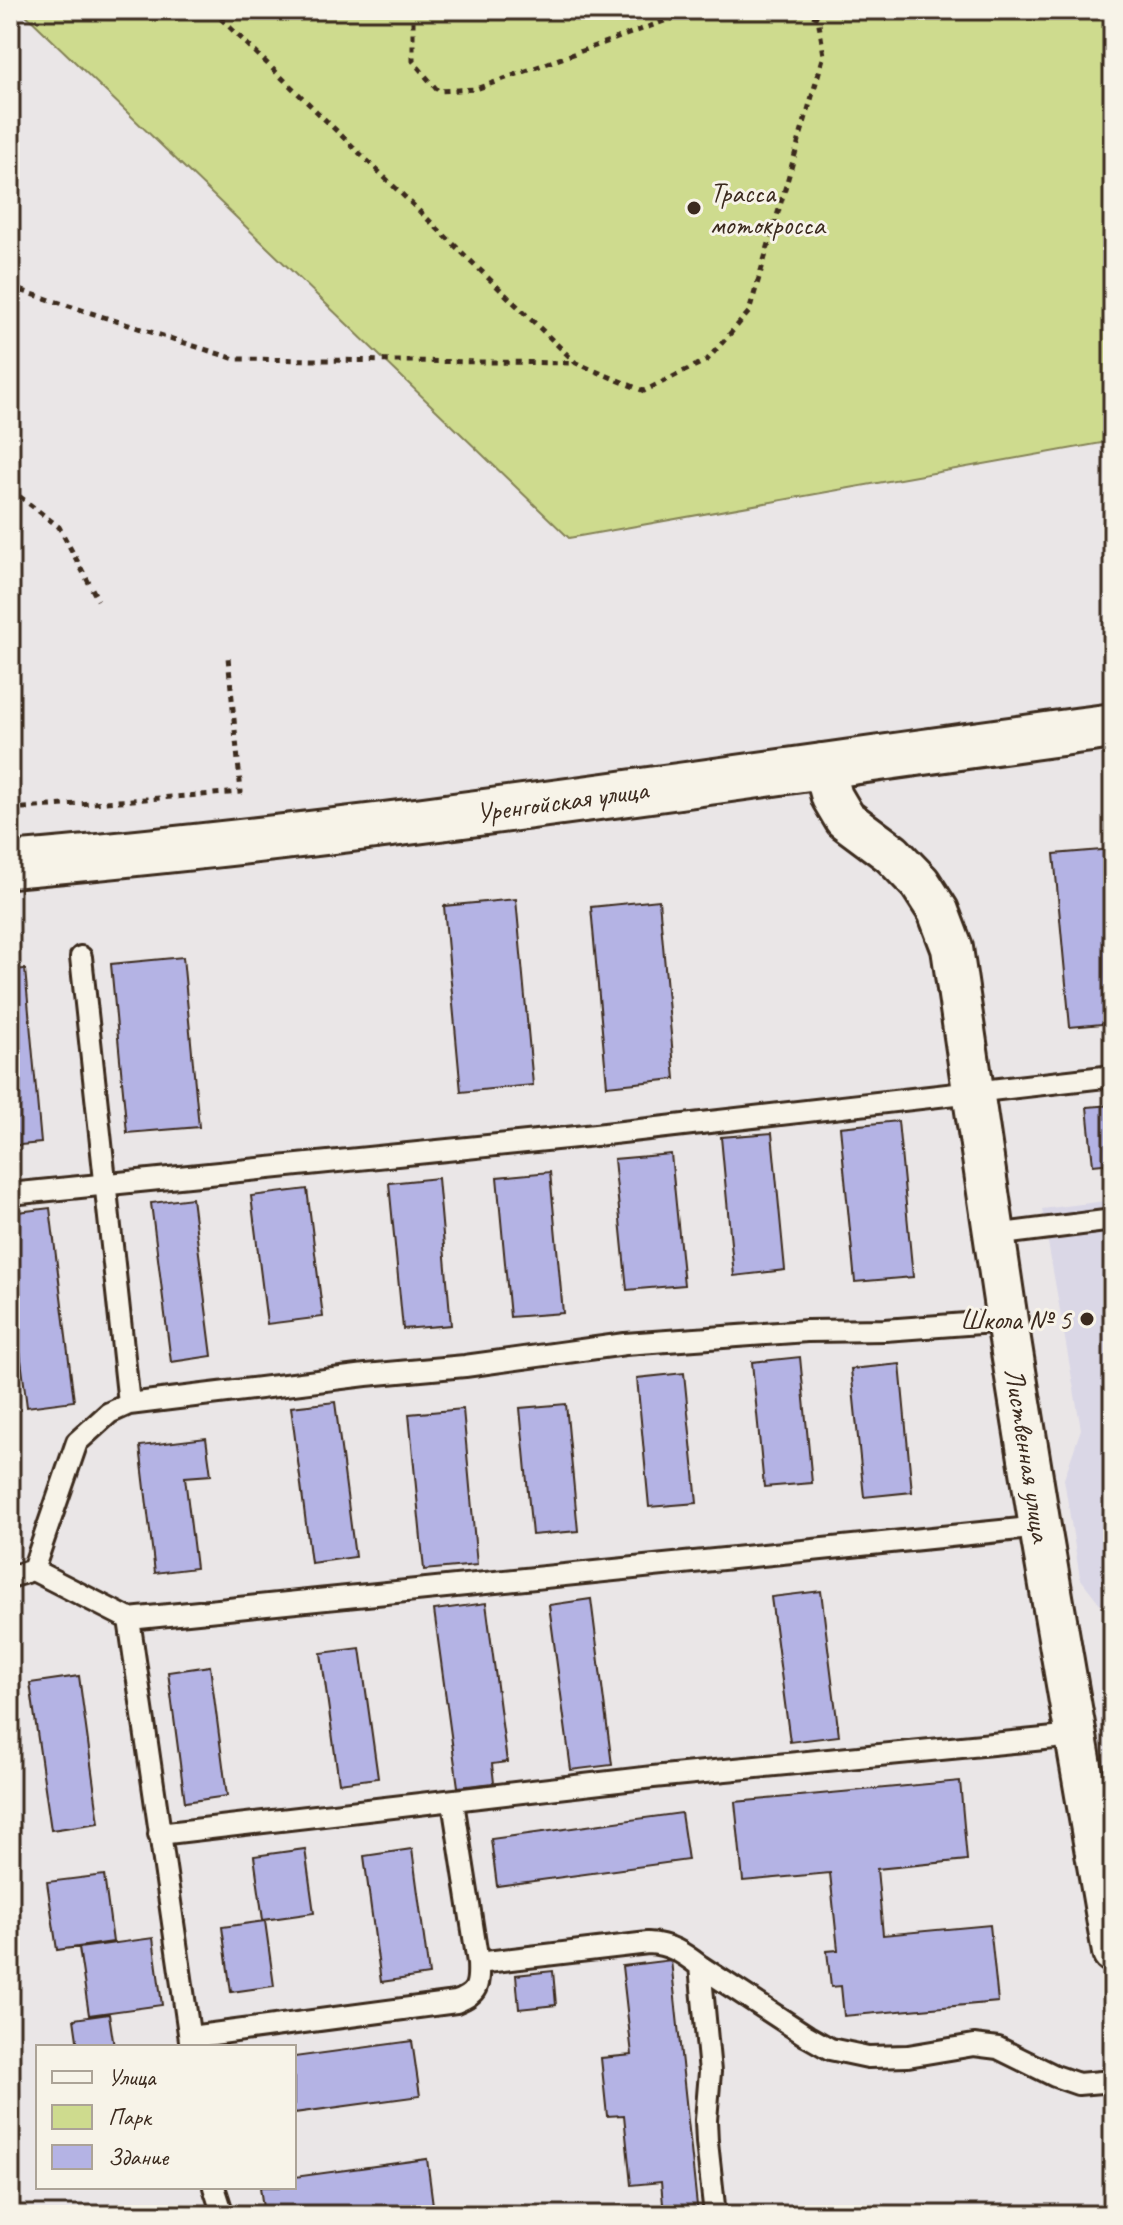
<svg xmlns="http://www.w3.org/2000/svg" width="1123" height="2225" viewBox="0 0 1123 2225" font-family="Caveat,sans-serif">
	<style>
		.built { fill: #dad7e6 }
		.green { fill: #cedb8e; stroke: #848256; stroke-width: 2 }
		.building { fill: #b4b3e4; stroke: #3b2a1e; stroke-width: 2 }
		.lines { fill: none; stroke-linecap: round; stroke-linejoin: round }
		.lane-casing { stroke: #3b2a1e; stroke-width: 26 }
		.street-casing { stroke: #3b2a1e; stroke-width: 46 }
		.secondary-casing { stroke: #3b2a1e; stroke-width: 50 }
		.path { stroke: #3b2a1e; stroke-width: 5; stroke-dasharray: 6 6; stroke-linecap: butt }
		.lane { stroke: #f7f3e8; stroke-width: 20 }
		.street { stroke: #f7f3e8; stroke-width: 40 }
		.secondary { stroke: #f7f3e8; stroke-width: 44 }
		.poi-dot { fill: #3b2a1e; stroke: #f7f3e8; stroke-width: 3 }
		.labels { text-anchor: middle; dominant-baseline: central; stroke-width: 6; stroke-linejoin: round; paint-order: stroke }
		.poi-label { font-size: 28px; fill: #3b2a1e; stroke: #f7f3e8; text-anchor: start }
		.street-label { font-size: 28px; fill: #3b2a1e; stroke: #f7f3e8 }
	</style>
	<rect width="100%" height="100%" fill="#eae6e7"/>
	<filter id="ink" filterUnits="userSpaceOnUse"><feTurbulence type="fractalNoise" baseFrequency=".0125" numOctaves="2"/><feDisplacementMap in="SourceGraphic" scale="16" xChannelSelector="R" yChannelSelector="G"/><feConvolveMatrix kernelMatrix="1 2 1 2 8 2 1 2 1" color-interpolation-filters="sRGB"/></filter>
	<g filter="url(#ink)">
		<!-- built -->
		<path class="built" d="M1113,1200V1627L1111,1618L1080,1578L1064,1479L1081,1429L1042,1209Z"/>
		<!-- green -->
		<path class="green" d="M21,10H1113V441L569,538Z"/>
		<!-- building -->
		<path class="building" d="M1113,849V1023L1070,1027L1054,854Z
			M516,899L533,1085L461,1092L444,906Z
			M659,900L675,1079L607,1086L591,907Z
			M183,957L199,1127L127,1133L111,964Z
			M25,969L41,1143L10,1146V970Z
			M1113,1105V1163L1093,1165L1087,1107Z
			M898,1121L913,1277L855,1282L840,1127Z
			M772,1133L785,1270L734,1276L721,1137Z
			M671,1154L684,1285L627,1290L614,1159Z
			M550,1172L563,1313L510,1317L497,1177Z
			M438,1178L451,1325L403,1329L389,1183Z
			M307,1189L323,1317L267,1324L251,1196Z
			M192,1198L212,1356L171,1362L151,1203Z
			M50,1208L74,1401L27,1407L10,1273V1213Z
			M800,1357L812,1483L764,1487L752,1362Z
			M900,1364L912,1492L864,1497L851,1369Z
			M684,1373L697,1503L649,1507L637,1378Z
			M335,1402L355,1557L311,1563L291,1407Z
			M566,1404L578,1531L532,1535L520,1408Z
			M463,1409L477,1565L424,1570L409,1414Z
			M206,1438L211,1475L185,1477L196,1568L155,1573L140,1446Z
			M821,1591L839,1736L790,1742L771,1597Z
			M591,1599L612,1765L571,1770L549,1605Z
			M486,1603L507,1762L492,1764L494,1783L458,1787L434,1610Z
			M360,1648L378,1778L339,1783L321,1653Z
			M210,1666L227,1796L185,1802L168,1672Z
			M79,1676L99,1823L51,1830L30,1683Z
			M960,1781L967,1860L877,1869L883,1935L990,1925L998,2002L844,2016L841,1986L831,1987L827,1951L838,1950L830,1873L743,1881L735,1802Z
			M681,1813L688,1860L497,1886L491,1839Z
			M305,1849L314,1913L263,1920L254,1856Z
			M412,1849L429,1975L381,1982L364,1856Z
			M104,1875L113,1942L57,1950L47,1882Z
			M265,1921L274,1986L231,1992L222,1927Z
			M153,1938L162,2005L89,2015L79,1948Z
			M671,1960L698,2215H664L661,2182L631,2185L624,2115L607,2116L601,2058L632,2055L622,1966Z
			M553,1971L556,2005L519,2009L516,1975Z
			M109,2014L114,2047H78L74,2019Z
			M412,2041L420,2096L294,2113V2057Z
			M427,2159L433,2205L361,2215H264L260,2187H294V2177Z"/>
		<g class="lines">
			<!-- lane casing -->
			<g class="lane-casing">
				<path id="lane" d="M81,957L129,1404
					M10,1194L596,1135L1113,1076
					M994,1235L1113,1220
					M33,1570L77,1442L109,1413L129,1404L366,1375L465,1366L625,1344L807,1331L885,1330L1007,1321
					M10,1577L33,1570L129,1619L1040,1527
					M129,1619L191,2047
					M453,1802L478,1963L648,1943C670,1944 683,1953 700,1966L710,2072L706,2120L707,2142L715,2215
					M159,1834L653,1777L1075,1736
					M700,1966L807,2036L830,2049L868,2057L908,2056L974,2045L998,2048L1055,2076L1078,2084L1113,2081
					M190,2037L456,2002C478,1994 479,1985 478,1963
					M214,2187L223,2215"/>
			</g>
			<!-- street casing -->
			<g class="street-casing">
				<path id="street" d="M823,764L832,797L845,819L892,854L920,883L938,911L952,948L1007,1321L1040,1527L1113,1952"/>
			</g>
			<!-- secondary casing -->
			<g class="secondary-casing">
				<path id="secondary" d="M10,865C379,833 746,775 1113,726"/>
			</g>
			<!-- path -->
			<path class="path" d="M212,10L576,363L644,391L707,360L749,312L824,55L818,18L801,10
				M418,10L413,18V61L438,91L476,89L695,10
				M10,287L235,359L574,363
				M10,489L59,527L98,600
				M10,809L241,792L228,657"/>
			<!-- lane -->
			<use href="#lane" class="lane"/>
			<!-- street -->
			<use href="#street" class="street"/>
			<!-- secondary -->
			<use href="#secondary" class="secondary"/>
		</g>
	</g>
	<!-- markers -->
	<g class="poi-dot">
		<circle cx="694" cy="208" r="8"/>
		<circle cx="1087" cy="1319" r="8"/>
	</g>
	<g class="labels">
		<!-- poi labels -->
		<g class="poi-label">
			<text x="710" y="192">Трасса<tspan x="710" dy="32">мотокросса</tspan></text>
			<text x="1071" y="1319" text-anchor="end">Школа № 5</text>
		</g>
		<!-- street labels -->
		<g class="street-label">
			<text transform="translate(562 801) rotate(-8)">Уренгойская улица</text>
			<text transform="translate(1028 1455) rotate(81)">Лиственная улица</text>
		</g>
	</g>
	<!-- margin -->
	<rect width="1123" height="2225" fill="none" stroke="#f7f3e8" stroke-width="40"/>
	<rect x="20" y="20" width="1083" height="2185" fill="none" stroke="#3b2a1e" stroke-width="3" filter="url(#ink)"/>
	<!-- legend -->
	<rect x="36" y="2045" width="260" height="144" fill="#f7f3e8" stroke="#aca397" stroke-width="2"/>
	<rect x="52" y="2071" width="40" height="12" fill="#f7f3e8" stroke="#aca397" stroke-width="2"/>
	<text x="108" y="2085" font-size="24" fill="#3b2a1e">Улица</text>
	<rect x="52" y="2105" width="40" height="24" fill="#cedb8e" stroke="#aca397" stroke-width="2"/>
	<text x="108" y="2125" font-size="24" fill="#3b2a1e">Парк</text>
	<rect x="52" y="2145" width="40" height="24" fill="#b4b3e4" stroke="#aca397" stroke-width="2"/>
	<text x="108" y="2165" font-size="24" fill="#3b2a1e">Здание</text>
</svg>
